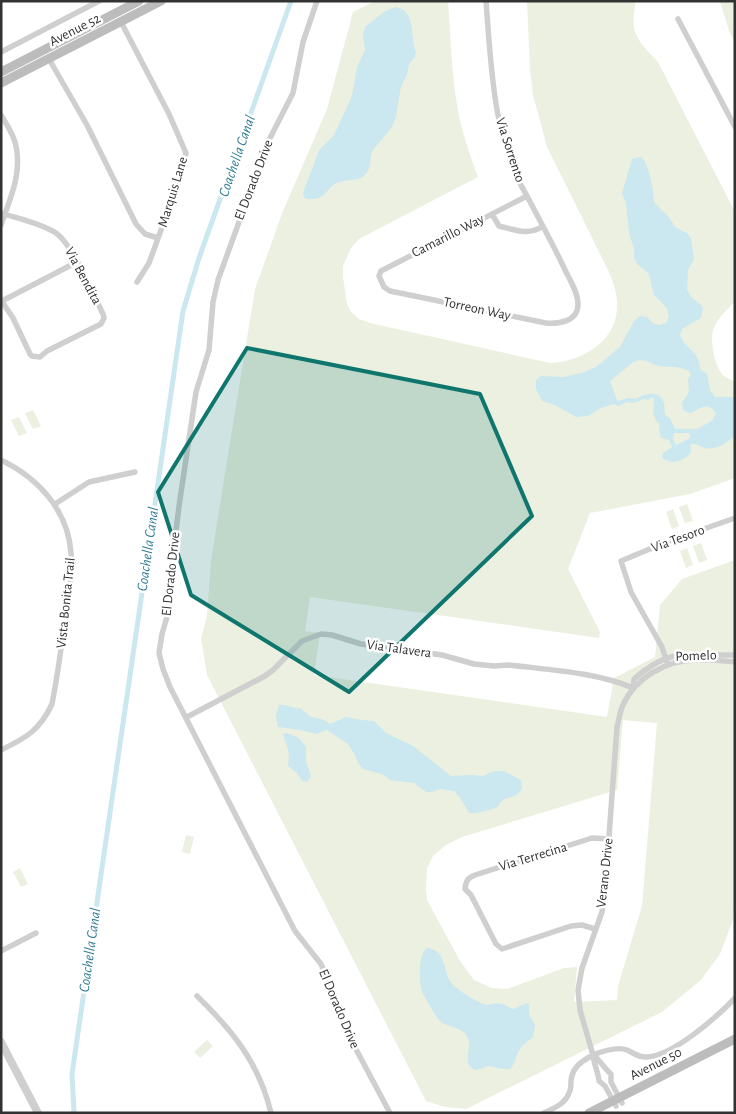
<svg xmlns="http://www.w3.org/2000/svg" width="736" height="1114" viewBox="0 0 736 1114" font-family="'Alegreya Sans',sans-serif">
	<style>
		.green { fill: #ebf0e0; fill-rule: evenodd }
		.water { fill: #cbe7f0; fill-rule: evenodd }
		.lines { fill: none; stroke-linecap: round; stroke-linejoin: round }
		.canal { stroke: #cbe7f0; stroke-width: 5 }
		.minor { stroke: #cfcfcf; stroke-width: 5.5 }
		.tertiary { stroke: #cfcfcf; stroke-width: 8 }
		.secondary { stroke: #bcbcbc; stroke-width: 9 }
		.marked { fill: #0f766e; fill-opacity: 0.2; stroke: #0f766e; stroke-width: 4; stroke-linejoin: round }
		.labels { text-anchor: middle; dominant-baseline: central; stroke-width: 5; stroke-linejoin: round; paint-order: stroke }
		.street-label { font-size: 14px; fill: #323232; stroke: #fff }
		.water-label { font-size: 15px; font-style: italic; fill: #357f96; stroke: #fff }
	</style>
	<rect width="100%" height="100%" fill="#fff"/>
	<!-- green -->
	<path class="green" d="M375,1H448C451,37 451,74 458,110C462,133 470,155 478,177L359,239L351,248L343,266V277L347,304L351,312L359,319L370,323L550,363C580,362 615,343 617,309C618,296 614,284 609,272L547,147L533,95L530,69L527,1H636C629,33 637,40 658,62L735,212V302C726,310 717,319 713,330C710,342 715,368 724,376C727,378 731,380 735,382V478L690,494L590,513L568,569L600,632L599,638L310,597L305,631L320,633L314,675L607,717L614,678L655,657L660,605L682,579L735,560V892L733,920L720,954L701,980L662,1012L466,1109L445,1107L426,1101L207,675L201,638L207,616L211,560L255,289L283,211L327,109L353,12ZM623,720L657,723L642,906L618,986L617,1000L574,1002L577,967L564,968L507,989L492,988L474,980L460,961L427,900L426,889L427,868L433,856L446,845L462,837L617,790Z
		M720,1H735V43L729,31Z
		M33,410L41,426L33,429L25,413Z
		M19,417L27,433L19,436L11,420Z
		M687,504L693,521L685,523L679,507Z
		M673,509L679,526L672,529L666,512Z
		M701,543L707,560L699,563L693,546Z
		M687,548L693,565L686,568L680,551Z
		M186,835L194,837L190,854L182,852Z
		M20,868L28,884L21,887L13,872Z
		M207,1040L213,1046L200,1058L194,1052Z"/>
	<!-- water -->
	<path class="water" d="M395,7C416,9 410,38 416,52L415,57L409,64L407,75L401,86L396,117L392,127L373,150C369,158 372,168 365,175C357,182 348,179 339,182C325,187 328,201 306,199L304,197L303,193L319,150L334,135L352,96L357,67L365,50L363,35L365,27L384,12Z
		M641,157C649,163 654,192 654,202L669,217L675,227L687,233L691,239L694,259L688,270L687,289L691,297L702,306L703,309L701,318L683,328L680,335C686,350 701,353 700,369L707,374L710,390L715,397H735V436C727,442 716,451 705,448C698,446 697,442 690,445L691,452C685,461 670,466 662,457L663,453L672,447L669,440L661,438L659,428L660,423L657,422C650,411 656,407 653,397L648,400L643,399C637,402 634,404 627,402L619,406L614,404L601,408L588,416L576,417L555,405L542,401L536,389V380L541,376L564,377L585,372L596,367L620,347L634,321L640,316L647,317L654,324L659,325L666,323L669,317L667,308L654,295L649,274L637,264L634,258V249L629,233L626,204L622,193L632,159ZM638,360C647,360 652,364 659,366C670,368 677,365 689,371L691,375L688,379L689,392L682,403L683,410L690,413C701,410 705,400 716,413L712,421L697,429H675L670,418L665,415C664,411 665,407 664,403C660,389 644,394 636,399L628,398L619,401L617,400L610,381L632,363ZM674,433H689L690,438L676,445L673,439Z
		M279,705C287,704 292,709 300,708L311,717L322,719L330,724L346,717L361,720L374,721L386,733L413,746L451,776L472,775L483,776L495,771H504L521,780L522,789C514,800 509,795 502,801C500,802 499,805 497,807C493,810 474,814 469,813L459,796L454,791L441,789L432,792H426L414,783L390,780L382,774L363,769L358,763L355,755L348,744L327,730L316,734L301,730L278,727L276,716Z
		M287,733L299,738L306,747V761L311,776L307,782L302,781L297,773L288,766L289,753L283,734Z
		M427,948C448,950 442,974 453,985C458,990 479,1004 487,1005C492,1005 497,1002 502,1004C506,1005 509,1008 513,1009L527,1003L529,1005V1014L535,1025L533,1037C529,1041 523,1044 520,1049C515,1056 516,1063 510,1069H502L489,1066L475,1070C460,1063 474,1047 467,1036C461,1026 448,1028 440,1021C438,1020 423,994 422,992C419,981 418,954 427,948Z"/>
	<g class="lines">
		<!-- canal -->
		<path class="canal" d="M74,1113L72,1074L183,311L199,258L291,1"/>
		<!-- minor -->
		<path class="minor" d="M317,1L303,42L293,93L268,142L218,280L213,302L209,350L196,392L179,506L169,588V610L162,634L159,653L163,669L170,687L295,931L321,964L330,985L337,1008L350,1038L390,1113
			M486,1C491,65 493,140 527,196C540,221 554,246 566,272C571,282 578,293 578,304C578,322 558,324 546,323L390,291L384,287L379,276L381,271L527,196
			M678,19L735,127
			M121,22L169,114L186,153L178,184L149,263L137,282
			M1,52L99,1
			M49,59L87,125L136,224L145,234L158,238
			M1,115C7,125 14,135 16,146C22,174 10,199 1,225
			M1,213C19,219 40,223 56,233C73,245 93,294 103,314L104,318L101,324L47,351L40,357L32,356L30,354L13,318L1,300
			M492,214L499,226C515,230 529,236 543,226
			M2,301L77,262
			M1,460C38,478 68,510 71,553C73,577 68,601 64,625C61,651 57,678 52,704C40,730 26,738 1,750
			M55,504L89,482L135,472
			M735,662C722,661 709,659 696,660C666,660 635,678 623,705C620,711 619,720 617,727L605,891L602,912L582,968L578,990L580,1010L593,1055C603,1051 617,1046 627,1050C634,1053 638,1057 645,1057C671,1058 718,1016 735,998
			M668,665L662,647L631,592L621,561L664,543L735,518
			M633,688L634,679C671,646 690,656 735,655
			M187,717L265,676L273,670L302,641L321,634L332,635L361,644L442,655L474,664L494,666L509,665C550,670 595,672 633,688
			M595,929L582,925L571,926L502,949L496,944L471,895L465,889C466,880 468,878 475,875L592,838L609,839
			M1,951L36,933
			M197,996C233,1031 259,1063 271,1113
			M593,1055C601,1061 604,1068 611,1074V1082L622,1103
			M593,1055C594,1065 598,1071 599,1081L605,1086L616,1106
			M544,1113C554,1108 565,1104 569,1093C571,1090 571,1085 571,1081C572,1067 582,1061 593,1055"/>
		<!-- tertiary -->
		<path class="tertiary" d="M1,1042L38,1113"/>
		<!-- secondary -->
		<path class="secondary" d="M1,72L139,1
			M1,83L161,1
			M589,1113L735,1039"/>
	</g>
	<!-- marked area -->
	<path class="marked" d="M247,348L480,394L532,516L349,692L191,595L158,492Z"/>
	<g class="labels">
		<!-- street labels -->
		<g class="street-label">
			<text transform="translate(75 30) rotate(-27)">Avenue 52</text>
			<text transform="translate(510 150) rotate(72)">Via Sorrento</text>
			<text transform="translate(254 180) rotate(-69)">El Dorado Drive</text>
			<text transform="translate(173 192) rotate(-73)">Marquis Lane</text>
			<text transform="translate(448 236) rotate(-27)">Camarillo Way</text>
			<text transform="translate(83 276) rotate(62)">Via Bendita</text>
			<text transform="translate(477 309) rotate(12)">Torreon Way</text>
			<text transform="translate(678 539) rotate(-20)">Via Tesoro</text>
			<text transform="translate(171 574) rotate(-84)">El Dorado Drive</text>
			<text transform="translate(66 603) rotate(-84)">Vista Bonita Trail</text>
			<text transform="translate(399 649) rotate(8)">Via Talavera</text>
			<text transform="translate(696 656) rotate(-2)">Pomelo</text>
			<text transform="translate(533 857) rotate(-17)">Via Terrecina</text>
			<text transform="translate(605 873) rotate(-84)">Verano Drive</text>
			<text transform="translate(339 1009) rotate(67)">El Dorado Drive</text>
			<text transform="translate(656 1064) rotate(-27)">Avenue 50</text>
		</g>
		<!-- water labels -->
		<g class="water-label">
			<text transform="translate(237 156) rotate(-71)">Coachella Canal</text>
			<text transform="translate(148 549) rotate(-82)">Coachella Canal</text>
			<text transform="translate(90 950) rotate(-82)">Coachella Canal</text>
		</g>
	</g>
	<!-- border -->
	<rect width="736" height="1114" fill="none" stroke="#323232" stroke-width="5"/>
</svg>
